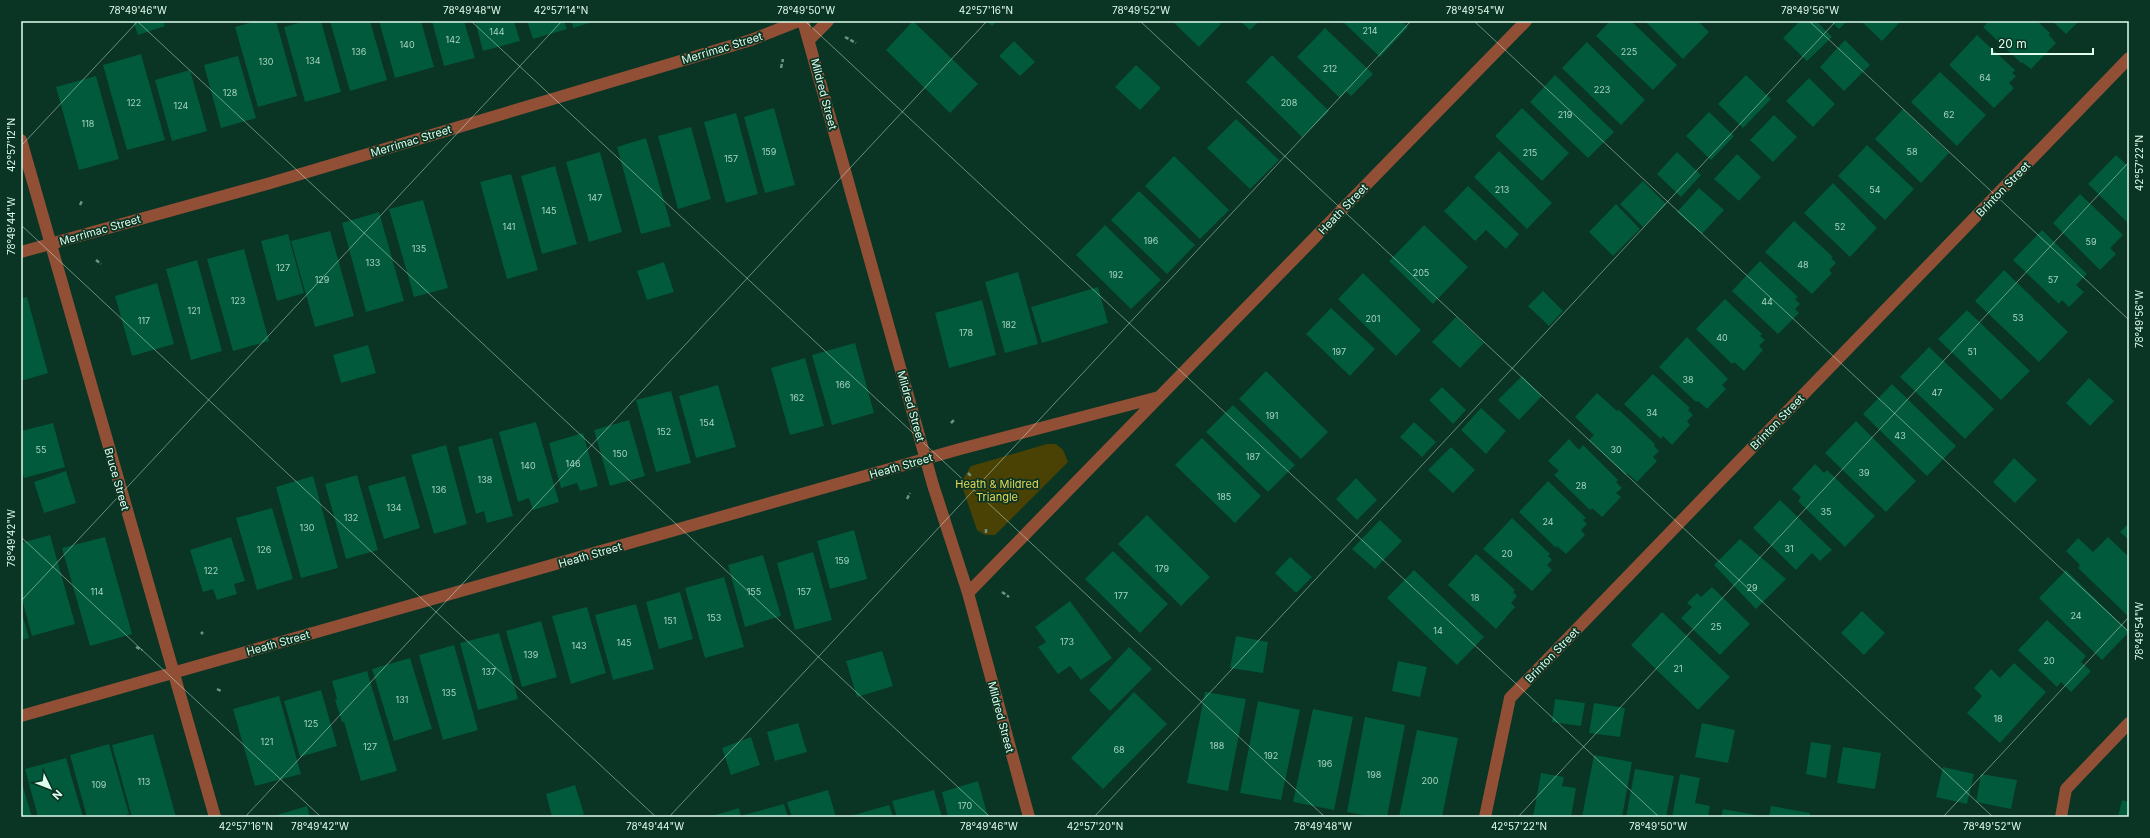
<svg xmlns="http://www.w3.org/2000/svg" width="2150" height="838" viewBox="0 0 2150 838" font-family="Inter,sans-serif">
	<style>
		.green { fill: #4a4205 }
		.building { fill: #005a3b }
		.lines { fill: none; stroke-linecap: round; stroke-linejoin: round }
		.path { stroke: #6f9282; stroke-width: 2.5; stroke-dasharray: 4 2; stroke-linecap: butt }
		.street { stroke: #914f36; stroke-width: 12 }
		.ticks { fill: none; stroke: #e1fdee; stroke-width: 1; stroke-opacity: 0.45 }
		.labels { text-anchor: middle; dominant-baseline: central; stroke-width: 3.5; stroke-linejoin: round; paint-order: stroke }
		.number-label { font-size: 9px; fill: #a9d4c1 }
		.street-label { font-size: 11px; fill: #e1fdee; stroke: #0a3423 }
		.park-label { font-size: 11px; fill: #e8d758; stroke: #0a3423 }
		.neatline { fill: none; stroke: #e1fdee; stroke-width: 1.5 }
		.ticks-label { font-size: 10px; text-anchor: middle; fill: #e1fdee }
	</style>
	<rect width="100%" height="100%" fill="#0a3423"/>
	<!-- green -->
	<path class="green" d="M1047,444H1056L1063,450L1068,462L995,535H985L977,530L962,486L963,479L971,466Z"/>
	<!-- building -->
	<path class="building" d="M133,21H163L165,26L138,35Z
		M256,21H276L297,96L258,107L235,27Z
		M306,21H321L341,92L305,102L284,27Z
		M330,21H370L387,80L350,91Z
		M379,21H421L434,67L395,78Z
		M432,21H464L475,58L444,66Z
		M475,21H514L520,41L483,51Z
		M527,21H564L567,29L533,39Z
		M572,21H596L573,28Z
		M913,21L978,84L950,113L886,50Z
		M987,21H997L992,26Z
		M1172,21H1218L1221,24L1199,47Z
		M1240,21H1259L1250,30Z
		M1342,21H1402L1408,27L1380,57Z
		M1610,21H1631L1677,65L1653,90L1596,36Z
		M1645,21H1698L1709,32L1683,59Z
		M1800,21H1816L1832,37L1807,61L1783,38Z
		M1830,21H1847L1839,29Z
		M1901,21L1882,41L1862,22V21Z
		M1989,21H2037L2050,33L2049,35L2056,43L2031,69L2022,62L2021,63L1983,27Z
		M2052,21H2079L2066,34Z
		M1325,28L1373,74L1351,96L1346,91L1340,98L1297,57Z
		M1977,35L2015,70L2012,73L2016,76L2009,83L2014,88L1994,108L1949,65Z
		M1845,40L1870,65L1844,91L1820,67Z
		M1014,41L1035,62L1020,76L999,56Z
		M1587,42L1645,100L1621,125L1562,68Z
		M141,54L165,140L127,150L103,65Z
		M1272,55L1329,111L1302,137L1246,82Z
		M238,56L256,118L221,128L204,65Z
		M1136,65L1161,88L1140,110L1115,87Z
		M190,70L207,131L172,141L155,80Z
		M1940,72L1986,115L1957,146L1911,102Z
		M1555,75L1614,132L1588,158L1530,102Z
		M1746,75L1771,99L1743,128L1718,104Z
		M96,76L119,159L79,170L56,87Z
		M1809,78L1835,104L1813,127L1786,101Z
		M774,108L795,185L765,193L744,117Z
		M1522,108L1569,153L1542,181L1495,136Z
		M1903,109L1949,153L1921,183L1875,139Z
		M1709,112L1734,136L1711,160L1686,136Z
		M736,113L758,194L726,203L704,122Z
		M1774,115L1797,137L1773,162L1750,140Z
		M1236,119L1279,160L1250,189L1207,148Z
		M691,127L711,199L678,209L658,136Z
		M646,138L671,226L641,234L617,147Z
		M1867,145L1914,189L1885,220L1838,176Z
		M1499,151L1552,203L1527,229L1474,177Z
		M600,152L622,232L589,242L566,162Z
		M1677,152L1701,175L1681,197L1657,174Z
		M1737,154L1761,177L1739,201L1714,179Z
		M2116,155L2129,167V224L2088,184Z
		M1174,156L1229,210L1200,239L1145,186Z
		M555,166L577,244L542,254L521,176Z
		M511,174L538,270L507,279L480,182Z
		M1643,181L1666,204L1643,227L1620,204Z
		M1833,183L1877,228L1850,257L1804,213Z
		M1468,186L1519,234L1506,249L1486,230L1475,241L1444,211Z
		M1699,188L1724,210L1702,234L1677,212Z
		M1139,191L1195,245L1167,274L1111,220Z
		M2080,194L2123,235L2110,248L2116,254L2100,270L2053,223Z
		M423,200L448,288L414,297L389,209Z
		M1616,204L1640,229L1613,256L1589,232Z
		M379,212L404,301L366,312L342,223Z
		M1794,221L1833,257L1831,258L1836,263L1829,270L1832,273L1812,294L1765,252Z
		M1105,225L1161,280L1131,309L1076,255Z
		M1424,225L1468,267L1433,304L1389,261Z
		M2042,230L2087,274L2076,285L2084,292L2069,307L2062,300L2059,304L2013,260Z
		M330,231L354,316L315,327L291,241Z
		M288,234L304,293L277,301L261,241Z
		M244,249L269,341L233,351L207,259Z
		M197,260L222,351L191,360L166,269Z
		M1760,261L1798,297L1795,299L1800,304L1795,309L1799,313L1778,334L1732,291Z
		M664,262L674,292L647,300L637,271Z
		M2004,270L2068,332L2039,362L1975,301Z
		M1018,272L1038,344L1005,353L985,282Z
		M1363,273L1421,330L1396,356L1338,299Z
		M157,283L174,344L132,356L115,296Z
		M1098,287L1108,323L1042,343L1031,307Z
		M1543,291L1563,311L1549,326L1528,306Z
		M27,297L48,373L21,381V298Z
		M1725,299L1762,334L1760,336L1765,340L1759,346L1763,350L1744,371L1734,362L1732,364L1696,329Z
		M982,300L996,355L949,368L935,313Z
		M1331,308L1375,349L1350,376L1306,334Z
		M1967,310L2030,371L2001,400L1938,339Z
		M1456,317L1484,343L1460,368L1432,342Z
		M1687,337L1728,379L1722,385L1726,389L1707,409L1698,401L1696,402L1659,367Z
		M855,343L874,413L832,425L812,355Z
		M368,345L376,373L341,383L333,355Z
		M1929,347L1994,409L1965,439L1900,377Z
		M805,358L824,426L790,435L771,368Z
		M1266,371L1328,432L1301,459L1239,399Z
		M1653,374L1690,408L1688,410L1693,415L1687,421L1690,425L1672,445L1663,436L1661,439L1624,404Z
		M1522,376L1542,396L1519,420L1498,400Z
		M2089,378L2114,401L2090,426L2066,403Z
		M1892,384L1956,446L1927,476L1863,414Z
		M718,385L736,447L696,458L679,396Z
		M1442,387L1466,410L1453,424L1429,400Z
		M671,391L691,463L656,472L636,400Z
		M1597,393L1617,411L1618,409L1655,444L1654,446L1659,451L1653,457L1657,461L1637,482L1627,473L1626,475L1589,440L1594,435L1575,417Z
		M1233,405L1295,465L1268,492L1206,432Z
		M1481,408L1506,431L1486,454L1461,430Z
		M629,420L645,476L610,486L594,430Z
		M1856,421L1916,481L1886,512L1825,453Z
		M536,422L559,502L533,510L529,498L518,502L499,432Z
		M1414,422L1436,442L1422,457L1400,437Z
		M53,423L65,467L24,478L21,469V431Z
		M583,433L598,486L580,491L577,483L561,488L549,443Z
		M492,438L513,516L487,523L484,511L476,514L458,447Z
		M1202,438L1261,496L1235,523L1175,465Z
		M1569,439L1579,450L1583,445L1618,480L1616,482L1622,488L1616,493L1621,497L1602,517L1592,508L1590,510L1554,475L1559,471L1548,461Z
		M446,445L467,524L434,534L411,455Z
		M1451,447L1475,470L1453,493L1428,470Z
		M2014,458L2037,480L2015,503L1993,482Z
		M1815,464L1824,473L1827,470L1875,516L1845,547L1798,501L1801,497L1792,489Z
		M66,471L76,503L44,513L34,482Z
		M357,475L378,550L346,559L325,484Z
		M313,476L338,568L301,578L276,487Z
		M405,476L420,528L384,539L368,486Z
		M1356,478L1377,500L1357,520L1336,499Z
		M1548,481L1586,518L1583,520L1587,524L1581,530L1585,535L1566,554L1557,546L1556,548L1519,512Z
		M1780,500L1832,550L1820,561L1812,553L1796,570L1753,528Z
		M272,508L293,579L257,590L236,518Z
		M1147,515L1210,577L1181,606L1118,544Z
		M1512,518L1550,554L1548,556L1552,560L1547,565L1552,570L1532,591L1483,549Z
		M1380,520L1402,541L1375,569L1352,549Z
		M2129,523V540L2120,532Z
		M854,530L867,579L830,589L817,541Z
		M50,535L75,624L32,636L21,596V543Z
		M105,537L132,634L90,646L62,548Z
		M231,537L245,581L234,584L237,594L217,600L213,589L203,592L190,550Z
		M2108,537L2129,557V617L2078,568L2080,565L2066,551L2078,538L2093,552Z
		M1740,539L1786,579L1756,609L1714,565Z
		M1113,551L1168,604L1140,633L1085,579Z
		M813,552L832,620L795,630L777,563Z
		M1476,554L1515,590L1513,592L1517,596L1511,603L1515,607L1496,629L1448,585Z
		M763,555L781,616L745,627L728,565Z
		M1290,557L1312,577L1296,593L1275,573Z
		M1414,570L1484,637L1457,665L1387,598Z
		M2066,570L2129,632L2102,660L2039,598Z
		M724,577L744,647L705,658L685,588Z
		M1712,587L1750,624L1720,655L1681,618L1692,607L1687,603L1697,593L1701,597Z
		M680,592L693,639L659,649L646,602Z
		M1070,601L1112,658L1081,680L1070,666L1058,674L1038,647L1046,642L1035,627Z
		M636,604L654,669L613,680L595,615Z
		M587,607L606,673L571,684L552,616Z
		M21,610L29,638L21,640Z
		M1862,611L1885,633L1864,655L1841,633Z
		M1662,612L1730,677L1698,710L1631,645Z
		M2047,620L2086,656L2081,662L2091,671L2071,692L2061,682L2057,687L2018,650Z
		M541,621L557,677L522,687L506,631Z
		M499,633L518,699L478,710L460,643Z
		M1236,636L1268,642L1263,673L1230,668Z
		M454,645L478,730L443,740L419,655Z
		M1129,647L1152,669L1110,711L1089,690Z
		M882,651L893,686L857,697L846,661Z
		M410,658L432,729L394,741L372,669Z
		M1398,661L1427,667L1420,697L1392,691Z
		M2014,663L2046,692L2000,743L1967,713L1982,696L1974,688L1991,669L2000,678Z
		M367,671L397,771L361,781L344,722H342L335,700L337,699L332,681Z
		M321,690L337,746L300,757L284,701Z
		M1134,692L1167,724L1103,789L1071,758Z
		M1205,692L1246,699L1228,791L1187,783Z
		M279,696L301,774L255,786L233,709Z
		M1555,699L1585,703L1581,726L1552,722Z
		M1258,701L1300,710L1281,800L1240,793Z
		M1594,703L1625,708L1620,737L1589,733Z
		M1313,709L1353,717L1334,810L1293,802Z
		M1365,717L1405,725L1387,817H1374L1347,812Z
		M798,723L807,752L775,761L767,732Z
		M1702,723L1735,730L1728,763L1695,757Z
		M1417,730L1458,738L1442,817H1399Z
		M153,734L176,817H132L112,745Z
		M751,737L760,765L731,775L722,748Z
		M1811,742L1831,745L1826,778L1806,774Z
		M109,744L129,814L117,817H87L70,755Z
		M1843,747L1881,753L1875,789L1837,783Z
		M1594,755L1632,762L1622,817H1582Z
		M66,758L83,817H38L25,769Z
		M1943,767L1974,774L1967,804L1936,797Z
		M1635,769L1674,776L1666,817H1626Z
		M1541,773L1564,777L1562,786L1576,788L1571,817H1533Z
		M1680,774L1700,778L1695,803L1710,806L1708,817H1672Z
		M1981,774L2017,780L2011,809L1976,802Z
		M21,780L32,817H21Z
		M978,781L988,817H948L942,792Z
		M575,785L584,814L576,817H552L546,794Z
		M828,790L836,817H792L787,802Z
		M934,790L942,817H897L892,801Z
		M2122,800L2129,802V817H2118Z
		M784,804L788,817H745L744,815Z
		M889,805L893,817H847Z
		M307,806L310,817H271Z
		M1771,806L1810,813V817H1769Z
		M739,808L741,817H709Z
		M1723,809L1756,815V817H1721Z"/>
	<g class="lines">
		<!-- path -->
		<path class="path" d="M845,37L856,43
			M781,68L783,59
			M80,205L82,201
			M96,260L101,264
			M951,423L955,419
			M968,473L972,477
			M907,499L910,493
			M986,529V534
			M1002,592L1009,597
			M201,634L203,632
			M136,647L142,650
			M217,689L221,691"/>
		<!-- street -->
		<path class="street" d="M803,21L933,485L968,593L1029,817
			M809,40L828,21
			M21,140L215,817
			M21,252L267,184L751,40L799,21
			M968,593L1526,21
			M21,716L960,449L1159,397
			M1485,817L1510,698L2129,58
			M2061,817L2066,789L2129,723"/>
	</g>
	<!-- ticks -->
	<path class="ticks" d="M137,21L990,817M471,21L1325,817M805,21L1659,817M1140,21L1993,817M1474,21L2129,632M1809,21L2129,320M21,146L138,21M21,225L656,817M21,537L321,817M21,601L562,21M245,817L987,21M669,817L1411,21M1094,817L1836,21M1518,817L2129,162M1943,817L2129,617"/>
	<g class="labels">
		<!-- number labels -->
		<g class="number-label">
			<text x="1370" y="30">214</text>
			<text x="497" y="31">144</text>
			<text x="453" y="39">142</text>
			<text x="407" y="44">140</text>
			<text x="359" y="51">136</text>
			<text x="1629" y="51">225</text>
			<text x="313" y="60">134</text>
			<text x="266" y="61">130</text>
			<text x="1330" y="68">212</text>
			<text x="1985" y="77">64</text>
			<text x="1602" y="89">223</text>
			<text x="230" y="92">128</text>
			<text x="134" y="102">122</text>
			<text x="1289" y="102">208</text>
			<text x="181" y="105">124</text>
			<text x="1565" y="114">219</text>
			<text x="1949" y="114">62</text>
			<text x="88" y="123">118</text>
			<text x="769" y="151">159</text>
			<text x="1912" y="151">58</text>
			<text x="1530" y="152">215</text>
			<text x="731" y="158">157</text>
			<text x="1502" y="189">213</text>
			<text x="1875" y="189">54</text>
			<text x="595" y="197">147</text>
			<text x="549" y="210">145</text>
			<text x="509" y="226">141</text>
			<text x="1840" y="226">52</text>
			<text x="1151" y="240">196</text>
			<text x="2091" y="241">59</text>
			<text x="419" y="248">135</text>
			<text x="373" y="262">133</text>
			<text x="1803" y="264">48</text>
			<text x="283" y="267">127</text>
			<text x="1421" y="272">205</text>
			<text x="1116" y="274">192</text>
			<text x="322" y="279">129</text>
			<text x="2053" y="279">57</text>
			<text x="238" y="300">123</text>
			<text x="1767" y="301">44</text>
			<text x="194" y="310">121</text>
			<text x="2018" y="317">53</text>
			<text x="1373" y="318">201</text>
			<text x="144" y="320">117</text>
			<text x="1009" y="324">182</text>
			<text x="966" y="332">178</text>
			<text x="1722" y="337">40</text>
			<text x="1339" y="351">197</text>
			<text x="1972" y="351">51</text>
			<text x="1688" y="379">38</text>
			<text x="843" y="384">166</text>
			<text x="1937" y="392">47</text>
			<text x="797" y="397">162</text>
			<text x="1652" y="412">34</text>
			<text x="1272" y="415">191</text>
			<text x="707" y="422">154</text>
			<text x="664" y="431">152</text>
			<text x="1900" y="435">43</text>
			<text x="41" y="449">55</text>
			<text x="1616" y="449">30</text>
			<text x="620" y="453">150</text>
			<text x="1253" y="456">187</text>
			<text x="573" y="463">146</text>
			<text x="528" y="465">140</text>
			<text x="1864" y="472">39</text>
			<text x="485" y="479">138</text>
			<text x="1581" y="485">28</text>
			<text x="439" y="489">136</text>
			<text x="1224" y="496">185</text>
			<text x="394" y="507">134</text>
			<text x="1826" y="511">35</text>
			<text x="351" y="517">132</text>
			<text x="1548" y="521">24</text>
			<text x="307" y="527">130</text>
			<text x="1789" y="548">31</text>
			<text x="264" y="549">126</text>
			<text x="1507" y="553">20</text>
			<text x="842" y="560">159</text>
			<text x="1162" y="568">179</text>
			<text x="211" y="570">122</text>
			<text x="1752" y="587">29</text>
			<text x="97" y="591">114</text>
			<text x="754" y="591">155</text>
			<text x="804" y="591">157</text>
			<text x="1121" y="595">177</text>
			<text x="1475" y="597">18</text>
			<text x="2076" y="615">24</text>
			<text x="714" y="617">153</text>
			<text x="670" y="620">151</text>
			<text x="1716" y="626">25</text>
			<text x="1438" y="630">14</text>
			<text x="1067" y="641">173</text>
			<text x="624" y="642">145</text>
			<text x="579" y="645">143</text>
			<text x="531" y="654">139</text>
			<text x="2049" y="660">20</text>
			<text x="1678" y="668">21</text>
			<text x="489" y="671">137</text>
			<text x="449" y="692">135</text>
			<text x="402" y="699">131</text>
			<text x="1998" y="718">18</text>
			<text x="311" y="723">125</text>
			<text x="267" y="741">121</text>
			<text x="1217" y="745">188</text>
			<text x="370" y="746">127</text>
			<text x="1119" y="749">68</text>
			<text x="1271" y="755">192</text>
			<text x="1325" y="763">196</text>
			<text x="1374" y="774">198</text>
			<text x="1430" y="780">200</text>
			<text x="144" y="781">113</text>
			<text x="99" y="784">109</text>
			<text x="965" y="805">170</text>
		</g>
		<!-- street labels -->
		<g class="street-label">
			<text transform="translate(722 48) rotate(-17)">Merrimac Street</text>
			<text transform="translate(824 94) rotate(75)">Mildred Street</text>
			<text transform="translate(411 141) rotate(-17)">Merrimac Street</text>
			<text transform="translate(2003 189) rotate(-46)">Brinton Street</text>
			<text transform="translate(1343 209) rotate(-46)">Heath Street</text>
			<text transform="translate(100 230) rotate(-16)">Merrimac Street</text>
			<text transform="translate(911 406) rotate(74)">Mildred Street</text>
			<text transform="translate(1777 422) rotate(-46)">Brinton Street</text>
			<text transform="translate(901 466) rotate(-16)">Heath Street</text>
			<text transform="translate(117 479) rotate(74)">Bruce Street</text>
			<text transform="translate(590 555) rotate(-16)">Heath Street</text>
			<text transform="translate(278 643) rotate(-16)">Heath Street</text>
			<text transform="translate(1552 655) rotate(-46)">Brinton Street</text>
			<text transform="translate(1001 717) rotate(75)">Mildred Street</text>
		</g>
		<!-- park labels -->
		<g class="park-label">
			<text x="997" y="484">Heath &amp; Mildred<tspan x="997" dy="13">Triangle</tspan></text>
		</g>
	</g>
	<!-- border -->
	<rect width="2150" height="838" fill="none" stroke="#0a3423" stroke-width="44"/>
	<!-- north arrow -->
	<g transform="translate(50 788) rotate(133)" stroke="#0a3423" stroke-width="3" paint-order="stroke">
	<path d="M0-3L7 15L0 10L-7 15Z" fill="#e1fdee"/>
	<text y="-6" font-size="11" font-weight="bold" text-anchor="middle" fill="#e1fdee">N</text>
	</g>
	<!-- scale -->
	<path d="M1992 48v6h101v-6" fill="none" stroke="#e1fdee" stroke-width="2"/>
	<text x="1998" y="48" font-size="12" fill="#e1fdee" stroke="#0a3423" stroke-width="3" paint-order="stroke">20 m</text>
	<rect x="22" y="22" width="2106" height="794" class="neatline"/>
	<g class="ticks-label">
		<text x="138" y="14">78°49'46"W</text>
		<text x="472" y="14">78°49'48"W</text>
		<text x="561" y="14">42°57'14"N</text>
		<text x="806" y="14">78°49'50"W</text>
		<text x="986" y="14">42°57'16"N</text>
		<text x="1141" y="14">78°49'52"W</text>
		<text x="1475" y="14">78°49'54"W</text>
		<text x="1810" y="14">78°49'56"W</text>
		<text transform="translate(11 145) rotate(-90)" y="4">42°57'12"N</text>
		<text transform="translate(2139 163) rotate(-90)" y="4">42°57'22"N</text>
		<text transform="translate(11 226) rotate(-90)" y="4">78°49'44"W</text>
		<text transform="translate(2139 319) rotate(-90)" y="4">78°49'56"W</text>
		<text transform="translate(11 538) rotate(-90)" y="4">78°49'42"W</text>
		<text transform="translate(2139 631) rotate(-90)" y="4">78°49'54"W</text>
		<text x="246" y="830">42°57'16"N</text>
		<text x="320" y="830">78°49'42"W</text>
		<text x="655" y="830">78°49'44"W</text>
		<text x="989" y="830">78°49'46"W</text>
		<text x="1095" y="830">42°57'20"N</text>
		<text x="1323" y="830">78°49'48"W</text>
		<text x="1519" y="830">42°57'22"N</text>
		<text x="1658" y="830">78°49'50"W</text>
		<text x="1992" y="830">78°49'52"W</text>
	</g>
</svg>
